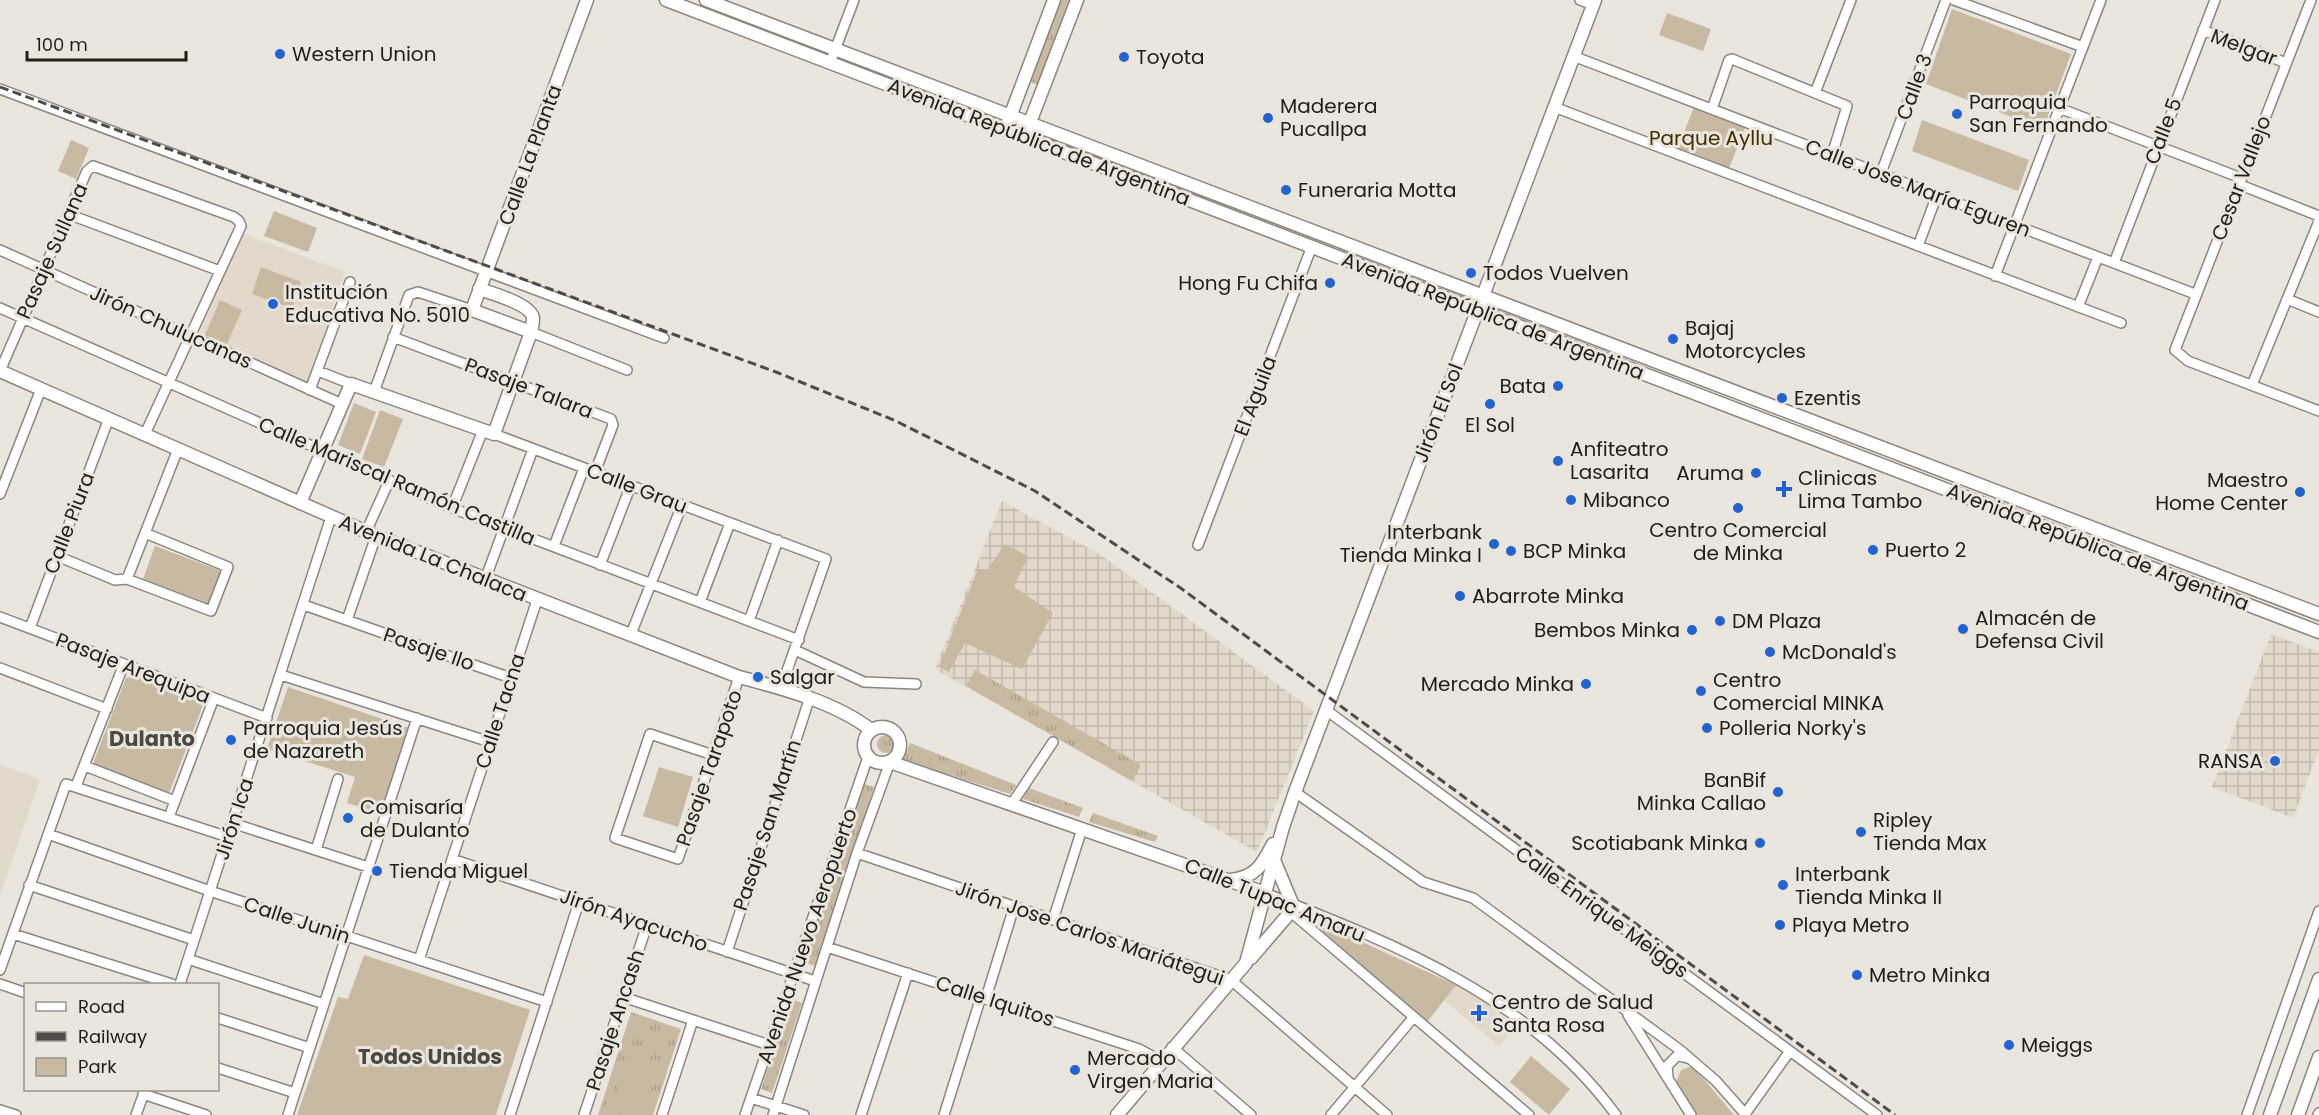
<svg xmlns="http://www.w3.org/2000/svg" width="2319" height="1115" viewBox="0 0 2319 1115" font-family="Poppins,sans-serif">
	<style>
		.built { fill: #e2d9ca }
		.industrial { fill: url(#industrial-grid) }
		.grass { fill: url(#grass-tufts) }
		.green { fill: #c7b9a2 }
		.lines { fill: none; stroke-linecap: round; stroke-linejoin: round }
		.street-casing { stroke: #8b867f; stroke-width: 12 }
		.secondary-casing { stroke: #8b867f; stroke-width: 15 }
		.street { stroke: #fff; stroke-width: 9 }
		.secondary { stroke: #fff; stroke-width: 12 }
		.rail { stroke: #4e4c47; stroke-width: 3; stroke-dasharray: 9 4.5; stroke-linecap: butt }
		.poi-dot { fill: #2164d0; stroke: #eae5dd; stroke-width: 2 }
		.labels { text-anchor: middle; dominant-baseline: central; stroke-width: 6; stroke-linejoin: round; paint-order: stroke }
		.street-label { font-size: 20px; fill: #201e1b; stroke: #eae5dd }
		.poi-label { font-size: 20px; fill: #201e1b; stroke: #eae5dd; text-anchor: start }
		.park-label { font-size: 20px; fill: #432d00; stroke: #eae5dd }
		.neighbourhood-label { font-size: 21px; font-weight: bold; fill: #4c4842; stroke: #eae5dd }
	</style>
	<defs>
		<pattern id="industrial-grid" width="8" height="8" patternUnits="userSpaceOnUse" patternTransform="scale(1.5)"><rect width="8" height="8" fill="#e2d9ca"/><path d="M0 4h8M4 0v8" fill="none" stroke="#c2baad"/></pattern>
		<pattern id="grass-tufts" width="24" height="20" patternUnits="userSpaceOnUse" patternTransform="scale(1.5)"><rect width="24" height="20" fill="#c7b9a2"/><path d="M3 7l-1-3M5 7V3M7 7l1-3M15 17l-1-3M17 17v-4M19 17l1-3" fill="none" stroke="#ab9f8b"/></pattern>
	</defs>
	<rect width="100%" height="100%" fill="#eae5dd"/>
	<!-- built -->
	<path class="built" d="M242,233L345,272L307,383L199,335Z
		M0,765L40,779L1,893L0,892Z
		M1456,985L1477,996L1516,1026L1499,1046L1444,1000Z"/>
	<!-- industrial -->
	<path class="industrial" d="M1002,501L1101,555L1314,711L1257,852L935,669Z
		M2271,634L2319,652V750L2293,818L2212,787Z"/>
	<!-- grass -->
	<path class="grass" d="M1061,0H1069L1037,85L1030,81Z
		M975,670L1141,765L1132,781L966,686Z
		M877 744a9 9 0 1 1 18 0a9 9 0 1 1-18 0Z
		M910,743L1016,785L1010,794L903,760Z
		M861,783L874,787L816,966L803,962Z
		M1029,788L1083,808L1079,817L1023,799Z
		M1093,813L1158,836L1155,842L1089,822Z
		M790,999L802,1003L772,1093L761,1089Z
		M631,1012L681,1029L653,1115H598Z"/>
	<!-- green -->
	<path class="green" d="M1952,9L2071,54L2043,129L1926,84Z
		M1667,13L1711,29L1703,51L1659,35Z
		M1694,107L1745,128L1729,168L1678,148Z
		M1922,120L2029,160L2018,191L1912,151Z
		M71,140L89,148L76,179L58,171Z
		M274,211L317,228L308,252L264,236Z
		M261,267L301,282L292,308L252,294Z
		M220,300L242,310L227,344L205,335Z
		M354,403L376,412L360,454L338,445Z
		M380,410L403,419L384,467L362,459Z
		M1005,544L1028,556L1014,587L1053,613L1022,669L965,643L949,672L939,667L978,569H988Z
		M155,546L224,572L211,605L143,579Z
		M134,676L202,702V708L169,793L92,766L126,678Z
		M288,687L409,728L382,813L347,803L355,777L267,749Z
		M659,767L693,777L678,827L643,816Z
		M1327,926L1456,985L1427,1022L1321,932Z
		M364,955L530,1010L496,1115H297L338,997L348,999Z
		M629,1053L658,1062L642,1115L612,1107Z
		M1531,1056L1570,1089L1549,1115L1510,1082Z
		M1690,1067L1697,1071L1734,1115H1697L1676,1083L1681,1070Z"/>
	<g class="lines">
		<!-- street casing -->
		<g class="street-casing">
			<path id="street" d="M1580,0L1593,5
				M1954,0L2083,47
				M2311,0L2175,350L2188,361L2319,411
				M2203,30L2286,63
				M1573,56L2195,294
				M830,63L854,0
				M0,89L664,338
				M1815,93L1851,0
				M1554,107L2121,323
				M2059,108L2241,178
				M1712,109L1729,60L1732,59L1847,106L1832,155
				M1881,173L1946,0
				M2238,184L2319,216
				M68,214L220,271
				M1918,246L1937,195
				M0,250L342,404
				M2114,263L2215,0
				M1995,276L2101,0
				M2287,299L2319,312
				M2078,307L2098,257
				M0,308L452,508L799,640
				M531,332L627,370
				M393,337L611,419L613,425L595,472
				M0,371L68,214L87,171L93,166L234,217L239,221L241,226L145,434
				M318,371L351,384
				M2252,385L2319,221
				M310,390L350,282
				M374,392L409,295L418,292L472,310
				M494,434L826,559L781,688
				M0,494L41,389
				M452,508L483,430
				M366,532L389,481
				M1198,545L1312,246
				M554,546L584,468
				M57,556L115,580L127,579L211,611L228,567L145,533
				M600,565L631,485
				M127,579L178,449
				M485,580L533,449
				M700,602L730,523
				M304,605L511,678
				M0,617L267,718
				M347,620L376,536
				M749,621L778,540
				M30,628L109,418
				M631,634L682,505
				M795,650L864,682L916,684
				M0,668L107,709
				M281,675L490,742
				M1326,710L1877,1115
				M713,755L650,734L615,838L678,859L739,677
				M85,766L175,801
				M76,786L124,664
				M1295,792L1423,882L1473,898L1680,1050L1716,1081L1746,1115
				M1011,805L1053,742
				M169,817L214,698
				M232,823L368,867
				M48,834L210,891L547,1002
				M316,850L338,779
				M857,853L1231,980L1387,1115
				M452,859L815,981
				M29,885L194,940
				M1265,893C1397,945 1530,997 1616,1115
				M1292,913L1529,1115
				M1053,920L1082,829
				M13,934L172,984
				M827,947L1139,1049L1161,1061
				M727,952L809,700
				M188,959L324,1004
				M419,960L537,600
				M0,970L66,784L228,837
				M0,984L26,993
				M180,984L331,517
				M623,997L769,1045
				M986,998L1014,907
				M1628,1015L1691,1115
				M218,1018L310,1048
				M1172,1047L1251,1115
				M218,1068L295,1093
				M1668,1076L1667,1066L1678,1055L1687,1058
				M143,1094L206,1115
				M751,1098L804,1115
				M0,1110L16,1115
				M1745,1114L1790,1051
				M136,1115L145,1090
				M288,1115L417,718
				M510,1115L579,902
				M584,1115L647,925
				M662,1115L693,1020
				M745,1115L868,757
				M773,1115L857,853L890,762
				M861,1115L908,973
				M944,1115L981,997
				M1331,1115L1413,1018
				M2247,1115L2319,911
				M2318,1115L2319,1113"/>
		</g>
		<!-- secondary casing -->
		<g class="secondary-casing">
			<path id="secondary" d="M666,0L2319,632
				M706,0L2319,614
				M1008,122L1054,0
				M1027,130L1077,0
				M531,332L472,310L587,0
				M0,371L376,536L739,677C782,688 837,703 871,730
				M300,503L351,384L494,434L531,332C532,328 533,322 533,318C531,304 491,293 479,289
				M864 745a18 18 0 1 1 36 0a18 18 0 1 1-36 0Z
				M890,762L1265,893
				M1231,880C1256,877 1262,865 1273,844
				M1251,958L1294,908L1274,860
				M1117,1115L1246,963L1283,827L1295,792L1595,0
				M2270,1115L2319,979
				M2298,1115L2319,1057"/>
		</g>
		<!-- street -->
		<use href="#street" class="street"/>
		<!-- secondary -->
		<use href="#secondary" class="secondary"/>
		<!-- rail -->
		<path class="rail" d="M0,87L776,372L896,421L1035,491L1182,589L1895,1115"/>
	</g>
	<!-- markers -->
	<g class="poi-dot">
		<circle cx="280" cy="54" r="6"/>
		<circle cx="1124" cy="57" r="6"/>
		<circle cx="1957" cy="114" r="6"/>
		<circle cx="1268" cy="118" r="6"/>
		<circle cx="1286" cy="190" r="6"/>
		<circle cx="1471" cy="273" r="6"/>
		<circle cx="1330" cy="283" r="6"/>
		<circle cx="273" cy="304" r="6"/>
		<circle cx="1673" cy="339" r="6"/>
		<circle cx="1558" cy="386" r="6"/>
		<circle cx="1782" cy="398" r="6"/>
		<circle cx="1490" cy="404" r="6"/>
		<circle cx="1558" cy="461" r="6"/>
		<circle cx="1756" cy="473" r="6"/>
		<path d="M1781 480h6v6h6v6h-6v6h-6v-6h-6v-6h6z"/>
		<circle cx="2300" cy="492" r="6"/>
		<circle cx="1571" cy="500" r="6"/>
		<circle cx="1738" cy="508" r="6"/>
		<circle cx="1494" cy="544" r="6"/>
		<circle cx="1873" cy="550" r="6"/>
		<circle cx="1511" cy="551" r="6"/>
		<circle cx="1460" cy="596" r="6"/>
		<circle cx="1720" cy="621" r="6"/>
		<circle cx="1963" cy="629" r="6"/>
		<circle cx="1692" cy="630" r="6"/>
		<circle cx="1770" cy="652" r="6"/>
		<circle cx="758" cy="677" r="6"/>
		<circle cx="1586" cy="684" r="6"/>
		<circle cx="1701" cy="691" r="6"/>
		<circle cx="1707" cy="728" r="6"/>
		<circle cx="231" cy="740" r="6"/>
		<circle cx="2275" cy="761" r="6"/>
		<circle cx="1778" cy="792" r="6"/>
		<circle cx="348" cy="818" r="6"/>
		<circle cx="1861" cy="832" r="6"/>
		<circle cx="1760" cy="843" r="6"/>
		<circle cx="377" cy="871" r="6"/>
		<circle cx="1783" cy="885" r="6"/>
		<circle cx="1780" cy="925" r="6"/>
		<circle cx="1857" cy="975" r="6"/>
		<path d="M1476 1004h6v6h6v6h-6v6h-6v-6h-6v-6h6z"/>
		<circle cx="2009" cy="1045" r="6"/>
		<circle cx="1075" cy="1070" r="6"/>
	</g>
	<g class="labels">
		<!-- street labels -->
		<g class="street-label">
			<text transform="translate(2244 47) rotate(21)">Melgar</text>
			<text transform="translate(1914 87) rotate(-70)">Calle 3</text>
			<text transform="translate(2163 131) rotate(-69)">Calle 5</text>
			<text transform="translate(1039 142) rotate(21)">Avenida República de Argentina</text>
			<text transform="translate(530 155) rotate(-70)">Calle La Planta</text>
			<text transform="translate(2241 178) rotate(-69)">Cesar Vallejo</text>
			<text transform="translate(1918 188) rotate(21)">Calle Jose María Eguren</text>
			<text transform="translate(52 251) rotate(-66)">Pasaje Sullana</text>
			<text transform="translate(1493 316) rotate(21)">Avenida República de Argentina</text>
			<text transform="translate(171 327) rotate(24)">Jirón Chulucanas</text>
			<text transform="translate(529 388) rotate(21)">Pasaje Talara</text>
			<text transform="translate(1255 396) rotate(-69)">El Aguila</text>
			<text transform="translate(1438 413) rotate(-69)">Jirón El Sol</text>
			<text transform="translate(397 481) rotate(23)">Calle Mariscal Ramón Castilla</text>
			<text transform="translate(637 488) rotate(21)">Calle Grau</text>
			<text transform="translate(69 523) rotate(-69)">Calle Piura</text>
			<text transform="translate(2098 547) rotate(21)">Avenida República de Argentina</text>
			<text transform="translate(433 558) rotate(22)">Avenida La Chalaca</text>
			<text transform="translate(429 649) rotate(19)">Pasaje Ilo</text>
			<text transform="translate(133 668) rotate(21)">Pasaje Arequipa</text>
			<text transform="translate(500 711) rotate(-72)">Calle Tacna</text>
			<text transform="translate(709 768) rotate(-71)">Pasaje Tarapoto</text>
			<text transform="translate(234 819) rotate(-72)">Jirón Ica</text>
			<text transform="translate(767 825) rotate(-72)">Pasaje San Martín</text>
			<text transform="translate(1275 900) rotate(22)">Calle Tupac Amaru</text>
			<text transform="translate(1602 912) rotate(36)">Calle Enrique Meiggs</text>
			<text transform="translate(297 920) rotate(18)">Calle Junin</text>
			<text transform="translate(634 920) rotate(19)">Jirón Ayacucho</text>
			<text transform="translate(1090 933) rotate(19)">Jirón Jose Carlos Mariátegui</text>
			<text transform="translate(807 936) rotate(-71)">Avenida Nuevo Aeropuerto</text>
			<text transform="translate(995 1001) rotate(18)">Calle Iquitos</text>
			<text transform="translate(615 1020) rotate(-72)">Pasaje Ancash</text>
		</g>
		<!-- poi labels -->
		<g class="poi-label">
			<text x="292" y="54">Western Union</text>
			<text x="1136" y="57">Toyota</text>
			<text x="1969" y="102">Parroquia<tspan x="1969" dy="23">San Fernando</tspan></text>
			<text x="1280" y="106">Maderera<tspan x="1280" dy="23">Pucallpa</tspan></text>
			<text x="1298" y="190">Funeraria Motta</text>
			<text x="1483" y="273">Todos Vuelven</text>
			<text x="1318" y="283" text-anchor="end">Hong Fu Chifa</text>
			<text x="285" y="292">Institución<tspan x="285" dy="23">Educativa No. 5010</tspan></text>
			<text x="1685" y="328">Bajaj<tspan x="1685" dy="23">Motorcycles</tspan></text>
			<text x="1546" y="386" text-anchor="end">Bata</text>
			<text x="1794" y="398">Ezentis</text>
			<text x="1490" y="425" text-anchor="middle">El Sol</text>
			<text x="1570" y="449">Anfiteatro<tspan x="1570" dy="23">Lasarita</tspan></text>
			<text x="1744" y="473" text-anchor="end">Aruma</text>
			<text x="1798" y="478">Clinicas<tspan x="1798" dy="23">Lima Tambo</tspan></text>
			<text x="2288" y="480" text-anchor="end">Maestro<tspan x="2288" dy="23">Home Center</tspan></text>
			<text x="1583" y="500">Mibanco</text>
			<text x="1738" y="530" text-anchor="middle">Centro Comercial<tspan x="1738" dy="23">de Minka</tspan></text>
			<text x="1482" y="532" text-anchor="end">Interbank<tspan x="1482" dy="23">Tienda Minka I</tspan></text>
			<text x="1885" y="550">Puerto 2</text>
			<text x="1523" y="551">BCP Minka</text>
			<text x="1472" y="596">Abarrote Minka</text>
			<text x="1975" y="618">Almacén de<tspan x="1975" dy="23">Defensa Civil</tspan></text>
			<text x="1732" y="621">DM Plaza</text>
			<text x="1680" y="630" text-anchor="end">Bembos Minka</text>
			<text x="1782" y="652">McDonald's</text>
			<text x="770" y="677">Salgar</text>
			<text x="1713" y="680">Centro<tspan x="1713" dy="23">Comercial MINKA</tspan></text>
			<text x="1574" y="684" text-anchor="end">Mercado Minka</text>
			<text x="243" y="728">Parroquia Jesús<tspan x="243" dy="23">de Nazareth</tspan></text>
			<text x="1719" y="728">Polleria Norky's</text>
			<text x="2263" y="761" text-anchor="end">RANSA</text>
			<text x="1766" y="780" text-anchor="end">BanBif<tspan x="1766" dy="23">Minka Callao</tspan></text>
			<text x="360" y="807">Comisaría<tspan x="360" dy="23">de Dulanto</tspan></text>
			<text x="1873" y="820">Ripley<tspan x="1873" dy="23">Tienda Max</tspan></text>
			<text x="1748" y="843" text-anchor="end">Scotiabank Minka</text>
			<text x="389" y="871">Tienda Miguel</text>
			<text x="1795" y="874">Interbank<tspan x="1795" dy="23">Tienda Minka II</tspan></text>
			<text x="1792" y="925">Playa Metro</text>
			<text x="1869" y="975">Metro Minka</text>
			<text x="1492" y="1002">Centro de Salud<tspan x="1492" dy="23">Santa Rosa</tspan></text>
			<text x="2021" y="1045">Meiggs</text>
			<text x="1087" y="1058">Mercado<tspan x="1087" dy="23">Virgen Maria</tspan></text>
		</g>
		<!-- park labels -->
		<g class="park-label">
			<text x="1711" y="138">Parque Ayllu</text>
		</g>
		<!-- neighbourhood labels -->
		<g class="neighbourhood-label">
			<text x="152" y="738">Dulanto</text>
			<text x="430" y="1056">Todos Unidos</text>
		</g>
	</g>
	<!-- legend -->
	<rect x="24" y="983" width="195" height="108" fill="#eae5dd" stroke="#99958f" stroke-width="1.5"/>
	<rect x="36" y="1002" width="30" height="9" fill="#ffffff" stroke="#99958f" stroke-width="1.5"/>
	<text x="78" y="1013" font-size="18" fill="#201e1b">Road</text>
	<rect x="36" y="1032" width="30" height="9" fill="#4e4c47" stroke="#99958f" stroke-width="1.5"/>
	<text x="78" y="1043" font-size="18" fill="#201e1b">Railway</text>
	<rect x="36" y="1058" width="30" height="18" fill="#c7b9a2" stroke="#99958f" stroke-width="1.5"/>
	<text x="78" y="1073" font-size="18" fill="#201e1b">Park</text>
	<!-- scale -->
	<path d="M27 51v9h159v-9" fill="none" stroke="#201e1b" stroke-width="3"/>
	<text x="36" y="51" font-size="18" fill="#201e1b" stroke="#eae5dd" stroke-width="4.5" paint-order="stroke">100 m</text>
</svg>
